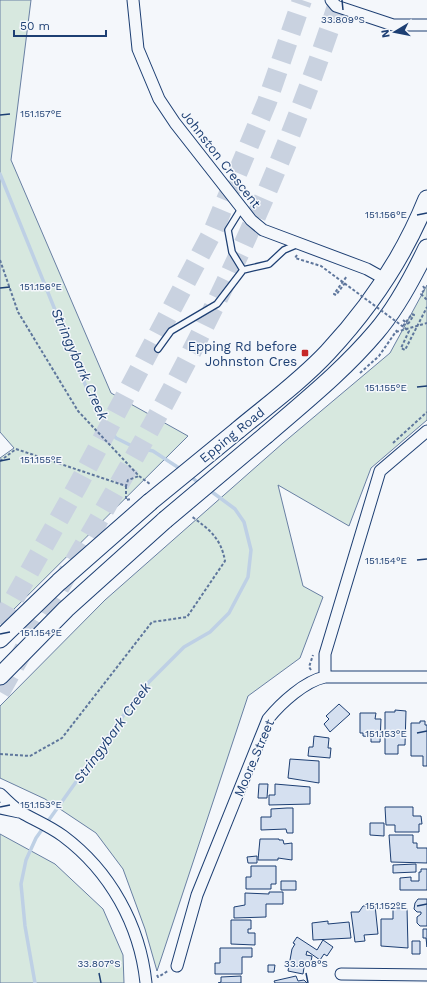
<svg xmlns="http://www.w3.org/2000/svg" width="427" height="983" viewBox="0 0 427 983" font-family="'Work Sans',sans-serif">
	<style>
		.green { fill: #d7e8df; stroke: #687fa3 }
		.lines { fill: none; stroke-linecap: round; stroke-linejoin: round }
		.stream { stroke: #bed0e5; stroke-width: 3.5 }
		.building { fill: #d5e0f0; stroke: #1d3f73 }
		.highway-tunnel { stroke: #c9d2e0; stroke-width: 20; stroke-dasharray: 20 10; stroke-linecap: butt }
		.lane-casing { stroke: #1d3f73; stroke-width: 8 }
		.street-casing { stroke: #1d3f73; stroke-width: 13 }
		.primary-casing { stroke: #1d3f73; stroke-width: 19 }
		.path { stroke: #5e769c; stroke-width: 2; stroke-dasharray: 3 2; stroke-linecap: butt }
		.lane { stroke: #f4f7fb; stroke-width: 5.5 }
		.street { stroke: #f4f7fb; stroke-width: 11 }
		.primary { stroke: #f4f7fb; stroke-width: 17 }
		.primary-bridge-casing { stroke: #1d3f73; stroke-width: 19; stroke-linecap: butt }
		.path-bridge { stroke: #5e769c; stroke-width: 2; stroke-dasharray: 3 2; stroke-linecap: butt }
		.primary-bridge { stroke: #f4f7fb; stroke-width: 17 }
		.ticks { fill: none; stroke: #1d3f73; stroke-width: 1.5 }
		.poi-dot { fill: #c62828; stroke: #f4f7fb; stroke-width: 1.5 }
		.labels { text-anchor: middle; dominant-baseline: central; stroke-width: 3; stroke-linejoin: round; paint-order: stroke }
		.street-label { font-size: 13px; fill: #1d3f73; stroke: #f4f7fb }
		.poi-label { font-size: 13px; fill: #1d3f73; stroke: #f4f7fb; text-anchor: end }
		.water-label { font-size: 14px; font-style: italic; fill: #1d3f73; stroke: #f4f7fb }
		.ticks-label { font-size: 10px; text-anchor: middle; fill: #1d3f73; stroke: #f4f7fb; stroke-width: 3; stroke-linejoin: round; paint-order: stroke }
	</style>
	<rect width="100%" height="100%" fill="#f4f7fb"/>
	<!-- green -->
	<path class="green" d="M0,0H31L11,160L111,393L188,436L0,623V458L14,448L0,432Z
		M427,285V420L371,468L349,526L278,485L303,586L323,597L300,658L248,696L157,971L145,929L123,869L96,833L45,799L0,778V706L105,600L283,443L390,353Z
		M0,834L55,864L103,909L123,955L124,983H0Z"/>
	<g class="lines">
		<!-- stream -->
		<path class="stream" d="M0,174L85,384L100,417L116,438L132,446L153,451L182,470
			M190,476L201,485
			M35,983L25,926L21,884L26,860L36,838L143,688L184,647L210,632L229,613L248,577L251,550L244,522L235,509L208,489"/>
	</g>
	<!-- building -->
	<path class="building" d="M339,704L350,714L330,732L324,724L329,719L326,716Z
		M395,710L406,711L405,745H398V754H385V712H395Z
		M360,713H376L375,719H381L380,742H371V737L363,736V733H360Z
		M420,721H425V725H427V766H423V756H411V723H420Z
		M314,736L329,738L328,748H331L330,758L308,756L309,747H313Z
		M290,759L319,761V783L288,778Z
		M259,784H268L267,798H258Z
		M275,784L310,787V804L269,805V795H275Z
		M385,807H413V816H421L422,824H419V832H395V825H386Z
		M287,808H293V833H287L286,829L261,830V817H271V809Z
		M370,823H384V836L370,835Z
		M389,835H413V843H417V848H427V863L391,862Z
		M260,839H279V840H283L284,844L292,843V860L278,858V860H258Z
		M257,856V863H248L247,857Z
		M416,864V872L393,873V865Z
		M251,866H276V884H271V889H246V877H251Z
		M421,869H427V890H400V878L411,877V881H419V872H421Z
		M281,881H296V890H281Z
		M269,892H283V904H266V917L234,918V907L245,905V893L269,894Z
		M418,899H427V926H420L417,923V917L421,914V912H417L414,909L415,903Z
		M375,905L378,934L364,935L365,941L355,942L351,912H359L363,906Z
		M393,908H407L408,948L381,946V919H393Z
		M231,920H251V929H248V933H255V945L231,944Z
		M328,921V924L349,922L351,938L313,940L312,923Z
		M423,929H427V947L426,938H423Z
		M297,937L317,950L323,940L333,947L327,956L324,954L320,960L307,951L306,955L312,956L311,962L305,961L303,974L288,971L292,949L295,944L293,943Z
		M412,941H420V954H412Z
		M220,948H252V957H242V974H215V963H220Z
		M268,965H275L274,972H268Z
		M241,976V983H218L221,982V977Z
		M296,976L298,981L304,980L307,983H275L274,981Z"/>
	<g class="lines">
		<!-- highway-tunnel -->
		<path class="highway-tunnel" d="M0,624L78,485L214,229L267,102L302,0
			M0,692C54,595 112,499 165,402C234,274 294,139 339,0"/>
		<!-- lane casing -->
		<g class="lane-casing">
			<path id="lane" d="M241,209L228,230L232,252L243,270L269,264L284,250L298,244
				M158,349L171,331L217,304L243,270"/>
		</g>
		<!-- street casing -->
		<g class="street-casing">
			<path id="street" d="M133,0L138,49L159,99L175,123L251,220L263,230L367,269L385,279
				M331,0L336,6L393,25H427
				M325,677H427
				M0,794C8,801 15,809 24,814C37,821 51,827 63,836C110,871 140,925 146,983
				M0,808L19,812
				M177,966L197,895L268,719C281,703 305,681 325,677V654L380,471L427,431
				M341,974L427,975"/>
		</g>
		<!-- primary casing -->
		<g class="primary-casing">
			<path id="primary" d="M238,430C268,405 301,381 328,352C369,308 404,256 427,199
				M266,435C304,402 343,371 376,332C395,310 414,275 427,248
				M0,639L59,582L150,502
				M0,676L66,609L165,520"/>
		</g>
		<!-- path -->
		<path class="path" d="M0,260L18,312L78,411L139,476L150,484
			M345,283L336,295L334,294L347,276
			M423,286L425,289L421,294L427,300
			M403,320L408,324
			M396,332L427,323
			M360,373L379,356L397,330
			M393,443L427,412
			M0,461L16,449L126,486L128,480L139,476
			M126,486V500L131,499
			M311,670L309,667L313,655
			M0,754L30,756L62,738L152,622L187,617L225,561C221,538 209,529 191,516
			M157,975L158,977L168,971"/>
		<!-- lane -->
		<use href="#lane" class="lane"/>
		<!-- street -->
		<use href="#street" class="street"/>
		<!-- primary -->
		<use href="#primary" class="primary"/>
		<!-- primary-bridge casing -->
		<g class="primary-bridge-casing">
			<path id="primary-bridge" d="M150,502L238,430
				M165,520L266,435"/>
		</g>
		<!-- path-bridge -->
		<path class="path-bridge" d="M297,255L295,258L321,266L409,331L401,348L405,350L427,307
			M403,326L412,314L414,315L408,324"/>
		<!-- primary-bridge -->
		<use href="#primary-bridge" class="primary-bridge"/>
	</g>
	<!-- ticks -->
	<path class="ticks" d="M342,0L343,10M0,115L10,114M417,215L427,213M0,288L10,287M417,387L427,386M0,461L10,459M417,560L427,559M0,634L10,632M417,733L427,731M0,807L10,805M417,906L427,904M99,973L101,983M306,973L308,983"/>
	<!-- markers -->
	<rect class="poi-dot" x="301" y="349" width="8" height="8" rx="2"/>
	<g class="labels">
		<!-- street labels -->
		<g class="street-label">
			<text transform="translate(221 159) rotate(52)">Johnston Crescent</text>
			<text transform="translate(232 435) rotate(-39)">Epping Road</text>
			<text transform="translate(254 758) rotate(-67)">Moore Street</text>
		</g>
		<!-- poi labels -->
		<g class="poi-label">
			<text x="297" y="346">Epping Rd before<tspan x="297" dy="15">Johnston Cres</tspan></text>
		</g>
		<!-- water labels -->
		<g class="water-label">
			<text transform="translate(80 364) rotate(66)">Stringybark Creek</text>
			<text transform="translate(112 733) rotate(-54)">Stringybark Creek</text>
		</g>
	</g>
	<g class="ticks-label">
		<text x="343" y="23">33.809°S</text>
		<text x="41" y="117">151.157°E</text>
		<text x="386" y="218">151.156°E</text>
		<text x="41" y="290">151.156°E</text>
		<text x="386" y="391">151.155°E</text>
		<text x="41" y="463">151.155°E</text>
		<text x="386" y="564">151.154°E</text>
		<text x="41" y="636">151.154°E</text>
		<text x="386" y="737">151.153°E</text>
		<text x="41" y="808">151.153°E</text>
		<text x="386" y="909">151.152°E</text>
		<text x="99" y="967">33.807°S</text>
		<text x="306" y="967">33.808°S</text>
	</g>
	<!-- north arrow -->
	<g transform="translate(395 32) rotate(260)" stroke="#f4f7fb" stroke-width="3" paint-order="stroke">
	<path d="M0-3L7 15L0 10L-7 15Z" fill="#1d3f73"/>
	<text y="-6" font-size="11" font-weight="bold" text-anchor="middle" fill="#1d3f73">N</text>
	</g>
	<!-- scale -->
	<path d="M14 30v6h92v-6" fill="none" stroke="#1d3f73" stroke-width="2"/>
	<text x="20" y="30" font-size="12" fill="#1d3f73" stroke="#f4f7fb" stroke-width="3" paint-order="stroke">50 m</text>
</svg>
